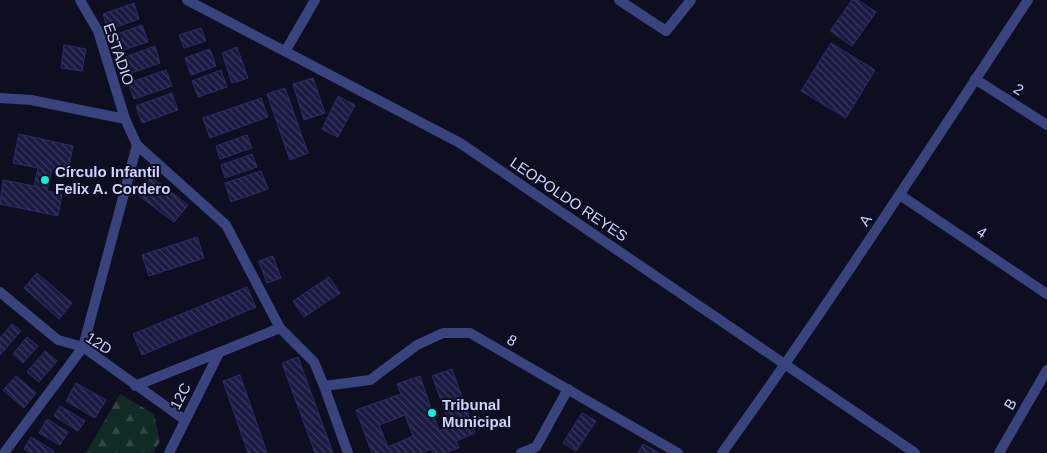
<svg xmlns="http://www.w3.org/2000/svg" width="1047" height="453" viewBox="0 0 1047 453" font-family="Arial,sans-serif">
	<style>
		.forest { fill: url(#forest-firs) }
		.building { fill: url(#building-back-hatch); stroke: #2c2c6d; fill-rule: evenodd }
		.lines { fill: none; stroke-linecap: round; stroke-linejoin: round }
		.street { stroke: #39447f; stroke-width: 10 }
		.poi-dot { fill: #03f5de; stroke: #0d0e20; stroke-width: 2 }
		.labels { text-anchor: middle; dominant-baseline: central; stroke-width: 4; stroke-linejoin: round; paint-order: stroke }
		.street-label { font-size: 15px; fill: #cdd1fe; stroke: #0d0e20 }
		.poi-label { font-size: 15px; font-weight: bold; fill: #cdd1fe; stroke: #0d0e20; text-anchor: start }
	</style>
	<defs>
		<pattern id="forest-firs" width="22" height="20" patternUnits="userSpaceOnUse" patternTransform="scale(1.25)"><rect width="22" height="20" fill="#102a24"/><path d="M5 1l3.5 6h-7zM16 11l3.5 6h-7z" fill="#324845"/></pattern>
		<pattern id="building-back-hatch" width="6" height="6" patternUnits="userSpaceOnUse" patternTransform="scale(1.25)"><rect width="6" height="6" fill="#1a1941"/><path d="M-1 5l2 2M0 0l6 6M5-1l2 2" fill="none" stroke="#3a395e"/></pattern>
	</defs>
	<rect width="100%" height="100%" fill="#0d0e20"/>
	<!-- forest -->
	<path class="forest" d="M120,394L154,414L160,441L153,453H86Z"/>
	<!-- building -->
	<path class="building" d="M852,0H858L876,12L852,46L830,31Z
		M134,3L139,19L108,30L103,14Z
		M142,25L148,42L117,52L111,36Z
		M201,28L206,41L184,48L179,35Z
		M831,43L875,70L846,118L801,91Z
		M64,45L86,49L82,71L61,68Z
		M155,46L160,63L125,75L120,59Z
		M237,47L248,78L232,83L222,53Z
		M210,49L216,66L191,75L185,58Z
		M166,70L172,86L134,99L128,83Z
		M221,70L227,87L198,97L192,81Z
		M313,78L325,113L304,120L293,84Z
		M285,88L308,153L290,160L267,94Z
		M172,93L178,110L142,123L136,106Z
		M338,96L355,105L338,137L322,129Z
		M261,98L268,117L210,138L203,118Z
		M19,134L73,146L68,172L52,169L47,191L62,194L58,216L0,204L3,180L34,186L38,168L13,163Z
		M247,135L252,148L220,159L216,146Z
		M252,154L257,167L225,178L221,165Z
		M261,171L268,189L231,202L225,183Z
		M151,177L188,205L174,222L138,195Z
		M197,237L204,258L149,276L142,255Z
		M273,256L281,278L267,283L259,261Z
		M37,273L72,303L59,319L24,288Z
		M329,277L340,293L304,317L293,301Z
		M247,287L256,307L142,355L133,334Z
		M12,324L21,331L0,355V338Z
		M27,337L38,346L23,363L13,354Z
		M45,351L57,361L39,382L27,372Z
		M298,357L333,453H315L282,363Z
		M452,369L475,433L456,441L459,448L445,453H433L431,449L421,453H372L356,410L401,394L397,384L420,376L439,431L451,427L432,376ZM405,415L413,436L388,447L379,425Z
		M240,375L267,453H248L223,381Z
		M16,376L36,393L24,408L3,390Z
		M76,383L106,400L95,418L66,401Z
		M60,406L85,421L78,431L54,416Z
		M582,413L596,421L576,451L563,443Z
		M47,419L68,432L60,445L39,433Z
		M31,437L54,451L53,453H30L24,449Z
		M643,444L659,453H638Z"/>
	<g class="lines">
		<!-- street -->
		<path class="street" d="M187,0L460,143L915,453
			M619,0L666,31L691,0
			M286,50L315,0
			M975,79L1047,125
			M0,98L31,100L125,119
			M137,145L226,225L280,328L314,362L324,386L348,453
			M900,195L1047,294
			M0,292L58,340L83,347L185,420
			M135,386L280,328
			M324,386L370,380L417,345L443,333H470L678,453
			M4,453L83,347L137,145L125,119L98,31L80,0
			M169,453L219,353
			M521,453L536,447L568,389
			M722,453C829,305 927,152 1028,0
			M999,453L1047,370"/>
	</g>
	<!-- markers -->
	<g class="poi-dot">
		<circle cx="45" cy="180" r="5"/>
		<circle cx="432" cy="413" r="5"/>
	</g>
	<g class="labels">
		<!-- street labels -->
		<g class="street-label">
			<text transform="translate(119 54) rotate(71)">ESTADIO</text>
			<text transform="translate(1019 89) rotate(32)">2</text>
			<text transform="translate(569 199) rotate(34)">LEOPOLDO REYES</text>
			<text transform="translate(865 220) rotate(-56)">A</text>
			<text transform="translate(982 232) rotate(34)">4</text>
			<text transform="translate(512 340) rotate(30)">8</text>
			<text transform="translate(99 343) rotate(32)">12D</text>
			<text transform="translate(180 396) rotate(-63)">12C</text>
			<text transform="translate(1010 404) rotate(-60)">B</text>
		</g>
		<!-- poi labels -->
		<g class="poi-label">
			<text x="55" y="171">Círculo Infantil<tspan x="55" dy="17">Felix A. Cordero</tspan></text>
			<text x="442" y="404">Tribunal<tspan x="442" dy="17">Municipal</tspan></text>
		</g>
	</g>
</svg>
